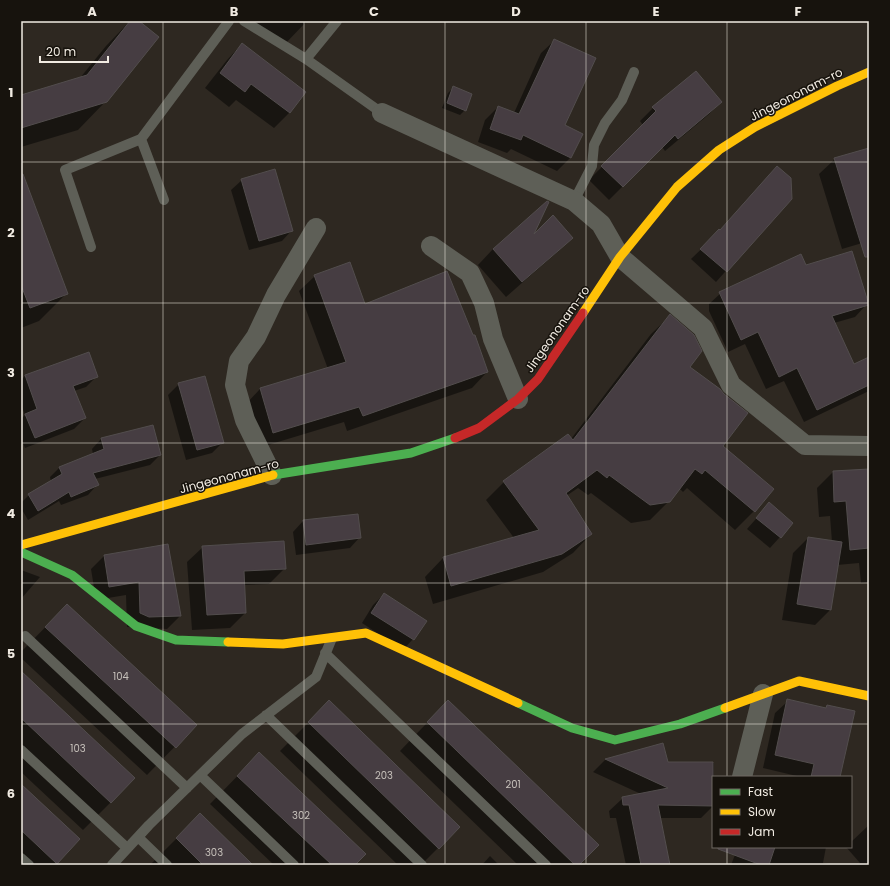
<svg xmlns="http://www.w3.org/2000/svg" width="890" height="886" viewBox="0 0 890 886" font-family="Poppins,sans-serif">
	<style>
		.shadow { fill: #0007 }
		.building { fill: #463d42; stroke: #524d4d }
		.lines { fill: none; stroke-linecap: round; stroke-linejoin: round }
		.lane { stroke: #5e5f57; stroke-width: 10 }
		.street { stroke: #5e5f57; stroke-width: 20 }
		.fast { stroke: #4caf50; stroke-width: 9 }
		.slow { stroke: #ffc107; stroke-width: 9 }
		.jam { stroke: #c62828; stroke-width: 9 }
		.grid { fill: none; stroke: #f1ebe2; stroke-width: 1; stroke-opacity: 0.55 }
		.labels { text-anchor: middle; dominant-baseline: central; stroke-width: 3; stroke-linejoin: round; paint-order: stroke }
		.number-label { font-size: 10px; fill: #c6c0ba }
		.street-label { font-size: 12px; fill: #f1ebe2; stroke: #17130d }
		.neatline { fill: none; stroke: #f1ebe2; stroke-width: 1.5 }
		.grid-label { font-size: 13px; text-anchor: middle; font-weight: bold; fill: #f1ebe2 }
	</style>
	<rect width="100%" height="100%" fill="#2e2821"/>
	<!-- shadow -->
	<path class="shadow" d="M130,21H138L106,101L78,130L21,147V99L80,78L106,46Z
		M251,21H307L285,44Z
		M555,40L564,126L581,134L570,158L557,171L511,149L507,153L478,142L485,120L498,107L514,113L541,53Z
		M242,44L305,92L289,113L274,128L236,100L229,107L205,88L227,60Z
		M453,88L465,110L460,115L442,108L448,93Z
		M721,102L708,115L665,151L662,147L609,200L589,180L643,125L640,121L653,108Z
		M869,149V241L842,249L819,174L835,159Z
		M21,173L67,293L39,321L21,328Z
		M242,180L292,230L282,241L249,250L231,190Z
		M791,198L716,282L691,259L720,231Z
		M531,237L571,238L556,253L506,297L478,265L493,249Z
		M805,266L867,304L855,317L834,323L853,366L869,358V391L804,422L784,381L766,389L745,344L728,352L709,311V304L722,292Z
		M315,276L364,305L487,372L472,388L347,431L344,422L258,448L245,405L260,389L328,369L299,291Z
		M670,316L689,367L722,447L772,490L754,511L735,530L687,488L683,492L679,488L669,501L650,520L631,523L591,493L588,495L578,488L566,496L591,534L573,553L543,572L433,604L425,577L443,558L514,538L486,500L504,482L571,439L651,334Z
		M88,353L97,376L86,387L74,391L85,418L74,429L25,448L21,438V419L25,415L21,404V380L25,376Z
		M179,384L222,443L212,453L186,460L168,395Z
		M152,426L160,455L150,465L95,479L97,485L88,495L61,505L59,501L28,520L21,508V503L29,495L51,482L50,477L59,468L93,454L92,449L101,439Z
		M869,470V582L861,583L859,563L837,565L830,610L815,625L782,620L793,553L808,538L832,542L830,516L819,517L817,488L833,472Z
		M769,504L789,527L770,548L747,529Z
		M303,521L360,537L350,548L296,555L293,532Z
		M167,545L180,616L167,629L127,627L126,595L96,600L91,569L104,556Z
		M203,547L285,568L269,584L244,585L245,613L230,628L192,630L187,562Z
		M21,570L40,577L21,599Z
		M384,594L413,639L403,650L362,623L373,605Z
		M67,605L196,725L147,775L21,658V652Z
		M21,673L111,802L83,830L21,772Z
		M448,701L578,865H518L400,751Z
		M788,701L825,709L827,706L853,712L840,777H801L763,768L775,713Z
		M329,702L459,827L421,865H398L280,751Z
		M663,745L668,763H714L713,806L701,818H659L669,865H626L616,818H610L609,811L623,798L641,794L593,772L605,760Z
		M259,754L353,865H274L210,804Z
		M21,786L78,839L54,865H21Z
		M200,815L252,865H150Z
		M869,825V865H857L860,863L846,847H851V842Z
		M738,847H826L823,863L834,865H731Z
		M490,856L499,865H482Z"/>
	<!-- building -->
	<path class="building" d="M130,21H139L159,37L107,102L21,128V95L87,75Z
		M554,39L596,58L565,125L583,134L571,158L523,135L521,140L490,129L498,106L519,114Z
		M242,43L306,92L290,113L251,84L245,92L220,73Z
		M696,71L722,102L678,139L675,135L623,187L601,166L656,111L652,107Z
		M453,86L472,94L466,111L447,103Z
		M869,148V257H865L834,158Z
		M777,166L791,178L792,199L727,272L700,249L719,229L720,230Z
		M275,169L293,231L259,241L241,179Z
		M21,174H23L68,294L30,308L21,285Z
		M547,201L549,202L534,234L553,215L573,238L522,282L493,249Z
		M852,251L869,305L832,316L854,364L869,357V385L817,410L797,368L779,377L758,332L741,340L719,292L801,254L806,265Z
		M350,262L365,304L447,271L473,335H475L488,372L363,416L359,407L273,433L260,388L346,362L314,275Z
		M670,314L694,335L702,351L690,367L720,389L724,394L748,413L723,446L774,489L755,512L705,470L702,474L695,469L670,502L650,505L609,475L607,478L597,470L566,493L592,534L562,554L451,586L443,557L539,530L503,481L568,434L573,440Z
		M89,352L98,377L73,386L86,418L35,438L25,414L37,409L25,375Z
		M205,376L224,443L197,450L178,383Z
		M153,425L161,455L93,473L99,485L71,497L69,492L38,511L28,494L62,474L59,467L104,449L101,438Z
		M869,469V548L850,550L846,501L834,502L833,471Z
		M769,502L793,523L781,538L756,518Z
		M358,514L361,538L306,545L303,520Z
		M808,537L842,542L831,610L797,604Z
		M284,541L286,569L244,571L246,613L207,615L202,546Z
		M168,544L181,616L149,617L140,613L139,582L109,587L104,555Z
		M384,593L427,621L414,640L371,613Z
		M67,604L197,725L176,748L45,627Z
		M21,671L135,778L111,803L21,718Z
		M787,699L826,708L827,705L855,711L840,777H811L814,764L775,755Z
		M329,700L460,827L439,849L308,722Z
		M448,700L599,845L579,865H575L427,722Z
		M663,743L668,762H713V806L658,805L670,865H641L629,805H623L622,797L668,788L605,759Z
		M259,752L366,854L355,865H332L237,776Z
		M21,784L80,839L57,864L21,830Z
		M200,813L253,865H203L176,838Z
		M718,847H775L769,865H761L718,849Z"/>
	<g class="lines">
		<!-- lane -->
		<path class="lane" d="M244,21L306,59L382,113
			M306,59L337,21
			M141,139L164,200
			M574,201L592,166L594,145L605,123L622,100L634,72
			M91,247L65,170L141,139L229,21
			M25,636L187,788
			M325,653L546,865
			M266,715L422,865
			M21,750L127,848
			M200,775L294,865
			M138,837L167,865
			M21,858L29,865
			M112,865L149,825L242,734L316,677L332,638"/>
		<!-- street -->
		<path class="street" d="M382,113L574,201L601,224L620,257L703,328L731,385L805,445L869,446
			M431,246L470,273L484,303L493,339L518,399
			M272,475L245,420L235,385L239,361L256,337L276,295L316,228
			M742,777L763,694"/>
		<!-- fast -->
		<path class="fast" d="M273,475L411,453L455,438
			M21,552L72,575L136,626L176,640L228,642
			M518,703L572,728L615,740L680,724L725,708"/>
		<!-- slow -->
		<path class="slow" d="M583,313L620,257L677,187L719,150L755,127L837,86L869,72
			M21,545L273,475
			M228,642L283,644L366,633L518,703
			M725,708L799,681L869,696"/>
		<!-- jam -->
		<path class="jam" d="M455,438L479,428L518,399L538,379L583,313"/>
	</g>
	<!-- grid -->
	<path class="grid" d="M163,21V865M304,21V865M445,21V865M586,21V865M727,21V777M21,162H869M21,303H869M21,443H869M21,583H869M21,724H869M727,847V865"/>
	<g class="labels">
		<!-- number labels -->
		<g class="number-label">
			<text x="121" y="676">104</text>
			<text x="78" y="748">103</text>
			<text x="384" y="775">203</text>
			<text x="513" y="784">201</text>
			<text x="301" y="815">302</text>
			<text x="214" y="852">303</text>
		</g>
		<!-- street labels -->
		<g class="street-label">
			<text transform="translate(796 94) rotate(-27)">Jingeononam-ro</text>
			<text transform="translate(557 329) rotate(-55)">Jingeononam-ro</text>
			<text transform="translate(229 476) rotate(-15)">Jingeononam-ro</text>
		</g>
	</g>
	<!-- border -->
	<rect width="890" height="886" fill="none" stroke="#17130d" stroke-width="44"/>
	<!-- legend -->
	<rect x="712" y="776" width="140" height="72" fill="#17130d" stroke="#6e6962"/>
	<rect x="720" y="789" width="20" height="6" fill="#4caf50" stroke="#6e6962"/>
	<text x="748" y="796" font-size="12" fill="#f1ebe2">Fast</text>
	<rect x="720" y="809" width="20" height="6" fill="#ffc107" stroke="#6e6962"/>
	<text x="748" y="816" font-size="12" fill="#f1ebe2">Slow</text>
	<rect x="720" y="829" width="20" height="6" fill="#c62828" stroke="#6e6962"/>
	<text x="748" y="836" font-size="12" fill="#f1ebe2">Jam</text>
	<!-- scale -->
	<path d="M40 56v6h68v-6" fill="none" stroke="#f1ebe2" stroke-width="2"/>
	<text x="46" y="56" font-size="12" fill="#f1ebe2" stroke="#17130d" stroke-width="3" paint-order="stroke">20 m</text>
	<rect x="22" y="22" width="846" height="842" class="neatline"/>
	<g class="grid-label">
		<text x="92" y="16">A</text>
		<text x="234" y="16">B</text>
		<text x="374" y="16">C</text>
		<text x="516" y="16">D</text>
		<text x="656" y="16">E</text>
		<text x="798" y="16">F</text>
		<text x="11" y="97">1</text>
		<text x="11" y="237">2</text>
		<text x="11" y="377">3</text>
		<text x="11" y="518">4</text>
		<text x="11" y="658">5</text>
		<text x="11" y="798">6</text>
	</g>
</svg>
